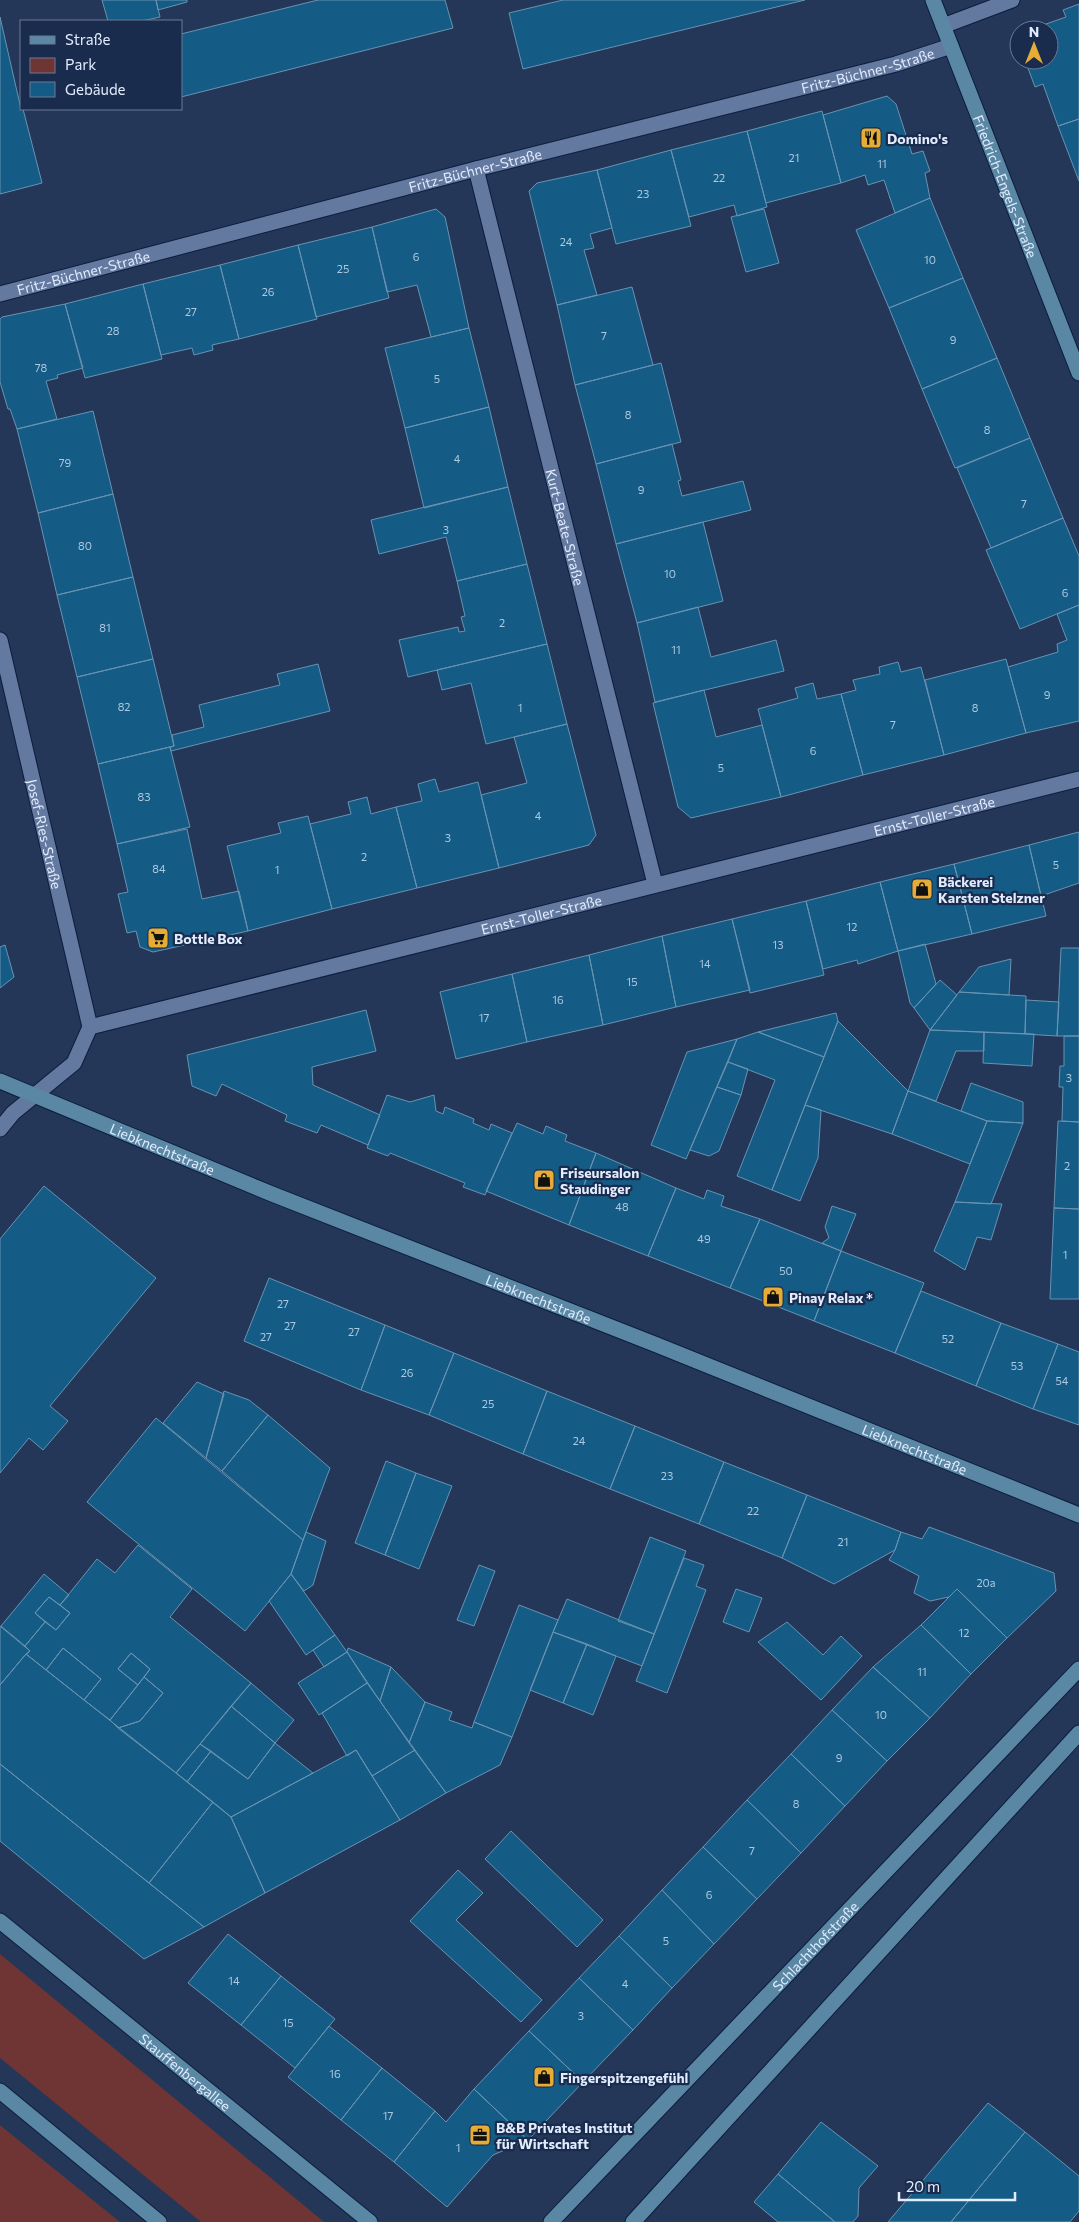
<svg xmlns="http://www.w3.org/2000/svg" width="1079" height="2222" viewBox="0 0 1079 2222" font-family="Commissioner,sans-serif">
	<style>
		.green { fill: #6f3535 }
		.building { fill: #145b86; stroke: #6993b1 }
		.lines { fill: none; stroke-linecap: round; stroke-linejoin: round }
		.street-casing { stroke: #0c1d3d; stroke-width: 17 }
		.secondary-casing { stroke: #0c1d3d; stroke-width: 17 }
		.street { stroke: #63799f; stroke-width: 15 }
		.secondary { stroke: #5a87a4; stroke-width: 15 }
		.labels { text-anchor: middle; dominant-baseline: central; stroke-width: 4.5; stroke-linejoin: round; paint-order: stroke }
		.number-label { font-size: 11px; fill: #aec8e0 }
		.street-label { font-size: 14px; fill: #e2ecfe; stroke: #1a2c4d }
		.poi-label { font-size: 14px; font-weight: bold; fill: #e2ecfe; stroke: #1a2c4d; text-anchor: start }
	</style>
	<rect width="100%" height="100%" fill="#243758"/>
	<!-- green -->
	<path class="green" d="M0,1954L324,2222H201L0,2058Z
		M0,2125L1,2126L120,2222H0Z"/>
	<!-- building -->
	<path class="building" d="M102,0H156L160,17L142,21H108Z
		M156,0H187V2L158,10Z
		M318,0H445L453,28L181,97V34Z
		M563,0H805L523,69L509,13Z
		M1079,4V119L1058,126L1043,84L1035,87L1025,60H1049V30H1029L1066,17L1063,10Z
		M0,17L21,109H23L42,183L0,194Z
		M887,96L896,104L912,154L923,151L930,171L925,173L930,198L895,213L884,180L868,185L865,175L841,183L823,115Z
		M822,111L841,183L766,203L747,131Z
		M1079,119V181L1058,126Z
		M747,131L767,207L737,216L734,205L689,217L671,150Z
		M671,150L691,226L616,244L597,170Z
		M597,170L612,228L590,234L594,248L584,250L597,295L557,305L529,191L537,183Z
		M930,198L963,278L889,308L856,230Z
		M436,209L445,217L469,328L431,337L417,285L387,292L372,227Z
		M764,209L779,263L746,272L731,217Z
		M372,227L389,298L316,317L298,245Z
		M298,245L317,319L239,339L220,265Z
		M220,265L239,339L212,345L213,350L194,355L192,348L161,355L143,284Z
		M963,278L997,358L922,389L889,308Z
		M143,284L162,359L85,378L65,304Z
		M632,287L653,365L575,385L557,305Z
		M65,304L83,368L57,375L58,378L46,381L57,419L17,429L10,409H8L0,382V319L2,317Z
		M469,328L489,407L405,428L385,348Z
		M997,358L1030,438L955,468L922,389Z
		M661,363L681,442L596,464L575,385Z
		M489,407L508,487L424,508L405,428Z
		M93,411L113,494L38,513L17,429Z
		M1030,438L1063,518L991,548L957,468Z
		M672,444L681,480L678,481L682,496L743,481L751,510L616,544L596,464Z
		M508,487L527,564L457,581L446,537L379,554L371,520Z
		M113,494L133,577L57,595L38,513Z
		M1063,518L1079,556V605L1020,629L986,550Z
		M703,522L723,601L637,623L616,544Z
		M527,564L547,644L408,677L399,640L458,627L459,632L465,631L461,617L465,616L457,581Z
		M133,577L153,659L77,677L57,595Z
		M1079,605V721L1026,733L1008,667L1058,652L1057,644L1067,640L1057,614Z
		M698,607L711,657L776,640L784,671L655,702L637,623Z
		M547,644L567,724L486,744L471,683L442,690L437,670Z
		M153,659L174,746L98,764L77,677Z
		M1006,659L1026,733L944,755L925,680Z
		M898,662L901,672L921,667L944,755L863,775L841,694L856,690L853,680L880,674L879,667Z
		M318,664L330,711L171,751L170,747L174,746L172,735L204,727L199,705L280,685L277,674Z
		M813,683L817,699L841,694L863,775L781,797L758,709L798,698L795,688Z
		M704,690L716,737L762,725L781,797L691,818L678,807L653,703Z
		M567,724L596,835L589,845L499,868L481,795L527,783L514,737Z
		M170,747L190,827L117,844L98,764Z
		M435,779L439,792L478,782L499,868L417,888L396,807L422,801L418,784Z
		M367,797L371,814L396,807L417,888L332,909L310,824L351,814L348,802Z
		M308,816L332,909L248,931L227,846L281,833L278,823Z
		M187,829L202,899L239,891L248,931L153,952L140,947L136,931L127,933L118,894L128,892L117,844Z
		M1079,832V883L1041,896L1029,845Z
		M1029,845L1046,916L972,934L954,864Z
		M954,864L972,934L898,951L880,882Z
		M880,882L898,951L858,964L857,960L823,969L806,901Z
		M806,901L824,975L750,993L732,919Z
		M732,919L750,990L676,1007L662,936Z
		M662,936L676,1007L603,1025L589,955Z
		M925,944L936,984L914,1008L910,1003L898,951Z
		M5,945L14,977L0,988V947Z
		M1061,948H1079V1036H1057Z
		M589,955L603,1025L527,1042L512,974Z
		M1011,959L1009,995L959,992L979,967Z
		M512,974L527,1042L456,1059L440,992Z
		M940,980L957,995L930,1030L914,1008Z
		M959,992L1026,996L1025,1034L930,1030Z
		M1026,1000L1059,1002L1057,1036L1025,1034Z
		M366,1010L376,1051L312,1067L313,1085L380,1115L368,1145L321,1125L317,1133L285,1121L287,1115L222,1084L216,1096L192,1086L187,1055Z
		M836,1013L838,1021L824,1057L758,1032Z
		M838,1021L908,1091L892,1134L805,1105Z
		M930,1030L984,1032V1051H956L936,1101L908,1091Z
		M758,1032L824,1057L772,1190L737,1176L775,1080L728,1062L737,1039Z
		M984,1032L1034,1034L1032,1066L983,1063Z
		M1064,1036H1079V1122L1062,1121L1063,1087H1059L1060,1066H1064Z
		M737,1039L686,1159L651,1145L687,1052Z
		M728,1062L748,1069L741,1095L717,1087Z
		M971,1083L1023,1102V1123L987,1121L961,1111Z
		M717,1087L741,1095L719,1151L709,1156L690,1150Z
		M908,1091L987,1121L970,1164L892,1134Z
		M387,1095L410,1102L434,1095L436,1111L443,1114L445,1107L474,1119L473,1123L489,1130L491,1124L512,1133L485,1195L463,1187L465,1183L390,1153L388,1156L367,1148Z
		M805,1105L821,1110L818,1158L800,1201L772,1190Z
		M987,1121L1023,1123L991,1204L955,1202Z
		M1058,1121L1079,1122V1209L1054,1208Z
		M517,1123L543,1134L546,1126L567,1135L565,1141L596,1153L569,1225L486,1191Z
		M596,1153L676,1188L648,1256L569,1225Z
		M44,1186L156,1278L50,1406L68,1421L43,1450L29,1438L0,1473V1239Z
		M676,1188L704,1199L707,1190L724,1196L721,1206L760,1219L730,1288L648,1256Z
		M955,1202L1002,1204L991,1240L977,1237L965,1270L934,1251Z
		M832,1206L856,1214L841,1251L822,1243L829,1238L825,1227Z
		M1054,1208L1079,1209V1299H1050Z
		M760,1219L841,1251L814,1321L730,1288Z
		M841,1251L924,1283L895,1353L814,1321Z
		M269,1278L385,1325L361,1390L244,1341Z
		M921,1291L1001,1323L976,1386L895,1353Z
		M1001,1323L1058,1344L1033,1409L976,1386Z
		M385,1325L454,1353L429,1415L361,1390Z
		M1058,1344L1079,1352V1425L1033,1409Z
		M454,1353L547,1391L523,1454L429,1415Z
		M197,1382L224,1394L206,1458L163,1423Z
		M224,1391L249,1400L268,1415L222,1471L206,1458Z
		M547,1391L635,1426L610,1489L523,1454Z
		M268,1415L330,1468L303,1540L222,1471Z
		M156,1418L303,1540L291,1574L245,1631L87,1502Z
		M635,1426L724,1462L699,1524L610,1489Z
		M386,1461L416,1473L385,1555L355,1543Z
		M724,1462L807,1495L782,1558L699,1524Z
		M416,1473L452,1486L419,1569L385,1555Z
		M807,1495L901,1532L895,1550L834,1584L782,1558Z
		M929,1527L1054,1573L1056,1591L1007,1638L957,1589L949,1597L930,1601L914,1593L919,1576L889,1560L895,1550L901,1532L922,1539Z
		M306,1532L326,1541L313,1585L304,1591L291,1574Z
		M650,1537L686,1551L654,1634L618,1621Z
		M138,1545L192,1589L170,1617L251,1683L176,1773L118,1728L140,1721L163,1693L144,1677L150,1669L131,1653L118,1669L138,1685L110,1720L84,1700L101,1679L63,1648L46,1670L26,1654L30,1651L25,1646L45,1622L56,1630L70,1613L60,1605L97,1559L115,1573Z
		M684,1558L704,1565L696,1586L706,1590L667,1693L636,1681Z
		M479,1565L495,1571L474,1626L457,1620Z
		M44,1574L69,1595L60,1605L49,1597L35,1613L45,1622L25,1646L1,1626Z
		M291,1574L335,1635L306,1655L269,1601Z
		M736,1589L762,1598L749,1632L723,1622Z
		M957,1589L1007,1638L971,1674L921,1625Z
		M49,1597L70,1613L56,1630L35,1613Z
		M567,1599L654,1634L642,1666L553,1632Z
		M519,1605L558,1620L512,1737L474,1722Z
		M787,1622L823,1655L841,1636L862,1656L821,1700L758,1642Z
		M921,1625L971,1674L930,1718L873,1667Z
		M0,1626L30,1651L26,1654L0,1685Z
		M553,1632L587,1644L563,1703L530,1690Z
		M335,1635L347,1652L324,1667L313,1650Z
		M587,1644L616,1656L593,1715L563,1703Z
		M63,1648L101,1679L84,1700L46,1670Z
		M348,1648L391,1667L380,1701L347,1652Z
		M347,1652L367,1683L319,1715L298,1683Z
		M131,1653L150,1669L138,1685L118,1669Z
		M26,1654L213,1802L149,1883L0,1764V1685Z
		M391,1667L425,1702L409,1743L380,1701Z
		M873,1667L930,1718L887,1761L832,1710Z
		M144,1677L163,1693L140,1721L118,1728L110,1720Z
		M251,1683L294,1720L275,1743L231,1706Z
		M367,1683L415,1750L372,1776L356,1750L347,1756L322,1713Z
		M425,1702L452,1712L449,1720L472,1728L474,1722L512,1737L500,1765L446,1793L409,1743Z
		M231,1706L275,1743L248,1779L200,1744Z
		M832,1710L887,1761L845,1806L791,1754Z
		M275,1743L313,1773L231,1817L187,1782L211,1751L248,1779Z
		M200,1744L211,1751L187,1782L176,1773Z
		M356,1750L400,1820L265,1893L231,1817Z
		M415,1750L446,1793L400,1820L372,1776Z
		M791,1754L845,1806L801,1853L747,1800Z
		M0,1764L149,1883L204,1927L144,1959L0,1841Z
		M747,1800L801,1853L757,1899L703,1847Z
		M213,1802L231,1817L265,1893L204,1927L149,1883Z
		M511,1831L603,1920L577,1947L485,1859Z
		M703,1847L757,1899L714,1944L662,1890Z
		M458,1870L483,1893L456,1920L542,2000L521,2022L410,1921Z
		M662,1890L714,1944L672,1988L619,1936Z
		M228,1934L281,1976L241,2025L188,1983Z
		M619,1936L672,1988L633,2030L579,1978Z
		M281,1976L335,2019L295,2068L241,2025Z
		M579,1978L633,2030L583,2082L529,2031Z
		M329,2026L382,2068L341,2120L288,2077Z
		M529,2031L583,2082L528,2140L474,2089Z
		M382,2068L435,2111L394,2162L341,2120Z
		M474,2089L528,2140L493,2155L447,2207L394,2162L435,2111L446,2122Z
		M988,2103L1025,2132L951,2222H888Z
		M821,2122L878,2166L859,2188L858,2216L853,2222H835L778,2174Z
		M1025,2132L1079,2176V2211L1070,2222H951Z
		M778,2174L835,2222H778L754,2202Z"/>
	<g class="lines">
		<!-- street casing -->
		<g class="street-casing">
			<g id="street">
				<path d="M943,26L1012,0"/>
				<path id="s1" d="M476,169L655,884"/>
				<path id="s2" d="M0,294L476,169L896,64L951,46"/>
				<path id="s3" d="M0,640L90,1027"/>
				<path id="s4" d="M0,1129L13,1113L74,1063L90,1027L1079,779"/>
			</g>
		</g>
		<!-- secondary casing -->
		<g class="secondary-casing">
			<g id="secondary">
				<path id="s5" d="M933,0L1079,373"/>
				<path id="s6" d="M0,1081L272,1194L657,1345L1079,1515"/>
				<path id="s7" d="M0,1921L370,2222"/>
				<path d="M0,2091L159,2222"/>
				<path id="s8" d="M551,2222L1079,1669"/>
				<path d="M633,2222L1079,1733"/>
			</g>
		</g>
		<!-- street -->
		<use href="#street" class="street"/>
		<!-- secondary -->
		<use href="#secondary" class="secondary"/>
	</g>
	<!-- icons -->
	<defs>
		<g id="restaurant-square" transform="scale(1.125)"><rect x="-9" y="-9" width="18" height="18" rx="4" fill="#e6ad36" stroke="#1a2c4d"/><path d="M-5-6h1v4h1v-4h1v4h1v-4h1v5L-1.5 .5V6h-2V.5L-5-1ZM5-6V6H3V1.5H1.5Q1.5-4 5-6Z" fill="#111"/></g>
		<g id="shop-square" transform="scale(1.125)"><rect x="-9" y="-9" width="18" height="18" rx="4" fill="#e6ad36" stroke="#1a2c4d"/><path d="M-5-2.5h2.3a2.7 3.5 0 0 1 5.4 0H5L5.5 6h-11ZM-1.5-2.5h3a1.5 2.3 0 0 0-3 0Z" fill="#111"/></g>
		<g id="supermarket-square" transform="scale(1.125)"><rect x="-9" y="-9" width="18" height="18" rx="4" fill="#e6ad36" stroke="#1a2c4d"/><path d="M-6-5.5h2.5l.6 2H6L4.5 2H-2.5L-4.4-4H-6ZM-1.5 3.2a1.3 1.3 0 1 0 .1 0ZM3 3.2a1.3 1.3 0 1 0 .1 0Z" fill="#111"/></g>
		<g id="office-square" transform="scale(1.125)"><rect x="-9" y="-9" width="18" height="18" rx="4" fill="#e6ad36" stroke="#1a2c4d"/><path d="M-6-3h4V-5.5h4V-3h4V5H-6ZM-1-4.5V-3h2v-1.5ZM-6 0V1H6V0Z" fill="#111"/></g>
	</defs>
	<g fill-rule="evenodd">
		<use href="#restaurant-square" x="871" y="138"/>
		<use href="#shop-square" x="922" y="889"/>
		<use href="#supermarket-square" x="158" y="938"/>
		<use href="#shop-square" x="544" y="1180"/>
		<use href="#shop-square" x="773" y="1297"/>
		<use href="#shop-square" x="544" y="2077"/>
		<use href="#office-square" x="480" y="2135"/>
	</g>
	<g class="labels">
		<!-- number labels -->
		<g class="number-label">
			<text x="794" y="157">21</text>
			<text x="882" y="163">11</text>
			<text x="719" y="177">22</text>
			<text x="643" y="193">23</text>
			<text x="566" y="241">24</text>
			<text x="416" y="256">6</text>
			<text x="930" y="259">10</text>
			<text x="343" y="268">25</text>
			<text x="268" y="291">26</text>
			<text x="191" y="311">27</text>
			<text x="113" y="330">28</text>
			<text x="604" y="335">7</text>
			<text x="953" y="339">9</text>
			<text x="41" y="367">78</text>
			<text x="437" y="378">5</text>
			<text x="628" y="414">8</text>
			<text x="987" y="429">8</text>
			<text x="457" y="458">4</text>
			<text x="65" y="462">79</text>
			<text x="641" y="489">9</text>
			<text x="1024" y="503">7</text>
			<text x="446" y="529">3</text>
			<text x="85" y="545">80</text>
			<text x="670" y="573">10</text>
			<text x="1065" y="592">6</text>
			<text x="502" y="622">2</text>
			<text x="105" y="627">81</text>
			<text x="676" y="649">11</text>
			<text x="1047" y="694">9</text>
			<text x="124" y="706">82</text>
			<text x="520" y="707">1</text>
			<text x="975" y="707">8</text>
			<text x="893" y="724">7</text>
			<text x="813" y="750">6</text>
			<text x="721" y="767">5</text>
			<text x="144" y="796">83</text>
			<text x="538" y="815">4</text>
			<text x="448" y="837">3</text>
			<text x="364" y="856">2</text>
			<text x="1056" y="864">5</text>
			<text x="159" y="868">84</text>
			<text x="277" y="869">1</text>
			<text x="852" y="926">12</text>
			<text x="778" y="944">13</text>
			<text x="705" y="963">14</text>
			<text x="632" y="981">15</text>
			<text x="558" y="999">16</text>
			<text x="484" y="1017">17</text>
			<text x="1069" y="1077">3</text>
			<text x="1067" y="1165">2</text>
			<text x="622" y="1206">48</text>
			<text x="704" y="1238">49</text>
			<text x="1065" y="1254">1</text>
			<text x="786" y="1270">50</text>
			<text x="283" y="1303">27</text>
			<text x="290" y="1325">27</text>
			<text x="354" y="1331">27</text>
			<text x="266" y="1336">27</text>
			<text x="948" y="1338">52</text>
			<text x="1017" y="1365">53</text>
			<text x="407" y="1372">26</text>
			<text x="1062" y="1380">54</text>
			<text x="488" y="1403">25</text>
			<text x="579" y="1440">24</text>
			<text x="667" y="1475">23</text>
			<text x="753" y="1510">22</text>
			<text x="843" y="1541">21</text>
			<text x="986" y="1582">20a</text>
			<text x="964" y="1632">12</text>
			<text x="922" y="1671">11</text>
			<text x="881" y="1714">10</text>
			<text x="839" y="1757">9</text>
			<text x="796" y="1803">8</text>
			<text x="752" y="1850">7</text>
			<text x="709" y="1894">6</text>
			<text x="666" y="1940">5</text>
			<text x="234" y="1980">14</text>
			<text x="625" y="1983">4</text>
			<text x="581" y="2015">3</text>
			<text x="288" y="2022">15</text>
			<text x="335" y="2073">16</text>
			<text x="388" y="2115">17</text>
			<text x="458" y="2147">1</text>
		</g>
		<!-- street labels -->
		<g class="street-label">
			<text stroke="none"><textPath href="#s2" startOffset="896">Fritz-Büchner-Straße</textPath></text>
			<text stroke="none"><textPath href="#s2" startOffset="491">Fritz-Büchner-Straße</textPath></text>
			<text stroke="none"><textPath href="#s5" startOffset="200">Friedrich-Engels-Straße</textPath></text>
			<text stroke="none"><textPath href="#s2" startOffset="86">Fritz-Büchner-Straße</textPath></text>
			<text stroke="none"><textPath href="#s1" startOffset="369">Kurt-Beate-Straße</textPath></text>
			<text stroke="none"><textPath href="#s4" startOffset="1009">Ernst-Toller-Straße</textPath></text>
			<text stroke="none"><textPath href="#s3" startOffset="199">Josef-Ries-Straße</textPath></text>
			<text stroke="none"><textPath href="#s4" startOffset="604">Ernst-Toller-Straße</textPath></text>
			<text stroke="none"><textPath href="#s6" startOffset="176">Liebknechtstraße</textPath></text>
			<text stroke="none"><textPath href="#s6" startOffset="581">Liebknechtstraße</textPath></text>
			<text stroke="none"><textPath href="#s6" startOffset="986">Liebknechtstraße</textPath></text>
			<text stroke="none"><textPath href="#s8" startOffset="382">Schlachthofstraße</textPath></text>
			<text stroke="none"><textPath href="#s7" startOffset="239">Stauffenbergallee</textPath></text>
		</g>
		<!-- poi labels -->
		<g class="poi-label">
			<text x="887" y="138">Domino's</text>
			<text x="938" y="881">Bäckerei<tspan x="938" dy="16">Karsten Stelzner</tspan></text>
			<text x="174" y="938">Bottle Box</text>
			<text x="560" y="1172">Friseursalon<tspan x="560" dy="16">Staudinger</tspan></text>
			<text x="789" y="1297">Pinay Relax *</text>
			<text x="560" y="2077">Fingerspitzengefühl</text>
			<text x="496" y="2127">B&amp;B Privates Institut<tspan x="496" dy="16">für Wirtschaft</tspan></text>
		</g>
	</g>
	<!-- legend -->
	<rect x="20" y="20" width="162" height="90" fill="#1a2c4d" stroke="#6a7994"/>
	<rect x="30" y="36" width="25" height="8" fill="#5a87a4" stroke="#6a7994"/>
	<text x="65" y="45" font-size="15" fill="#e2ecfe">Straße</text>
	<rect x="30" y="58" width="25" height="15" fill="#6f3535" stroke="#6a7994"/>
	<text x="65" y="70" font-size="15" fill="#e2ecfe">Park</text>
	<rect x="30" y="82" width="25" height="15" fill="#145b86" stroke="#6a7994"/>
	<text x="65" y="95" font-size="15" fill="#e2ecfe">Gebäude</text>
	<!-- north arrow -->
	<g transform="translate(1034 45)"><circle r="24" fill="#1a2c4d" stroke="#6a7994"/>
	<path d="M0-4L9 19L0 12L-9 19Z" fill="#e6ad36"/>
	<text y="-8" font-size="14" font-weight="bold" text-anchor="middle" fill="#e2ecfe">N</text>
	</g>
	<!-- scale -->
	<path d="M899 2192v8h116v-8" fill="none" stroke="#e2ecfe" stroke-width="2.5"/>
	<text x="906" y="2192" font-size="15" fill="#e2ecfe" stroke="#1a2c4d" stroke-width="4" paint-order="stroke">20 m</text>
</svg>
